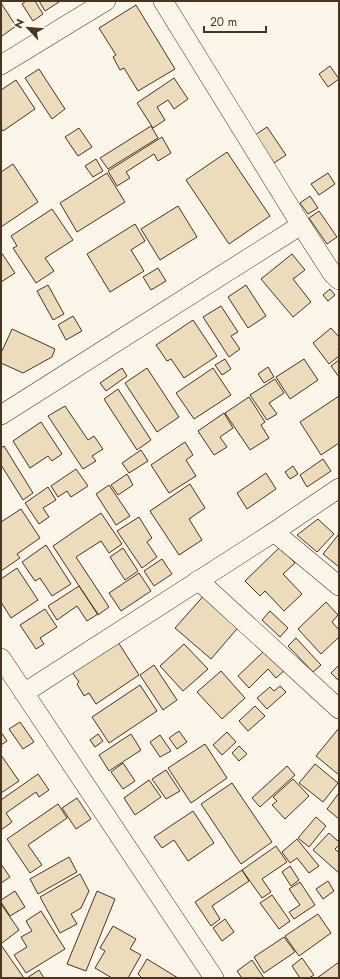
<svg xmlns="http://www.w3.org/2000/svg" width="340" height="979" viewBox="0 0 340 979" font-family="Jost,sans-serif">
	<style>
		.building { fill: #ecdcbc; stroke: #4a3520 }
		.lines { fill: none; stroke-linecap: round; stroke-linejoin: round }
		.minor-casing { stroke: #4a3520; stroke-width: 20 }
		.minor { stroke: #fbf6e9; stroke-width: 19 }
	</style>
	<rect width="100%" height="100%" fill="#fbf6e9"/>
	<!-- building -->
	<path class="building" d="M26,1H35L43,14L33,21L22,4Z
		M39,1H58L59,2L45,11Z
		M1,3L16,26L2,36L1,35Z
		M136,5L175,69L138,91L124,68L120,70L113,57L116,55L99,28Z
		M330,66L339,79L328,87L319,74Z
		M39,69L65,109L52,119L25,78Z
		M174,78L188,99L174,109L168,100L157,107L165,120L153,128L137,103Z
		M16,80L35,109L3,131L1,128V90Z
		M151,126L158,138L108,169L100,158Z
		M267,127L286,155L274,163L255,135Z
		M79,128L92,147L78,156L65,137Z
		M162,137L171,153L158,161L154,154L126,172L130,178L117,186L108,171Z
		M227,152L270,216L229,244L186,180Z
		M96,159L103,171L93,177L85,166Z
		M13,164L38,202L1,227V172Z
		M107,173L125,202L77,232L60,203Z
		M328,173L335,184L319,195L311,184Z
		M310,196L318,208L308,214L300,203Z
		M178,206L197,237L160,260L141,229Z
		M52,209L73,240L45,258L54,271L36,283L13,248L17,246L11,236Z
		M319,211L337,237L327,244L309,218Z
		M135,224L145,241L131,250L144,271L110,292L87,254Z
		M1,252L15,273L1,282Z
		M292,254L305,270L293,279L311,302L293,317L261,279Z
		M158,268L166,281L151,290L143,277Z
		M48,285L64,314L53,320L37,291Z
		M246,285L266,316L248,328L228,297Z
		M330,289L335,295L328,301L323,295Z
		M221,306L238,332L231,336L240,349L229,357L203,317Z
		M73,316L82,331L66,340L58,325Z
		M193,320L217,356L184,378L171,359L167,361L156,345Z
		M331,328L339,337V348L338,349L339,351V356L329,364L313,343Z
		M12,329L55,349L52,357L23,373L1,363V350L2,351Z
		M225,359L231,369L222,375L215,365Z
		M304,359L318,380L290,399L276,377Z
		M339,360V377L331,366Z
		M268,367L274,377L264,383L258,374Z
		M122,368L127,376L106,391L100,383Z
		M147,368L179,417L157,432L125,383Z
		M213,368L231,395L194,419L176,393Z
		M275,379L284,393L269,403L277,414L267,420L250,395Z
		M118,389L151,440L137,450L104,399Z
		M339,396V443L321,455L300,422Z
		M249,397L265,422L261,425L269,438L250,450L225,413Z
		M65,406L88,440L94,436L103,449L92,456L96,461L83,469L48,416Z
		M224,413L233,428L220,437L227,447L214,455L198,431Z
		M41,422L62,454L52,461L48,456L30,468L13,441Z
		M185,442L193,455L186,460L196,476L169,493L151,465Z
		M4,446L33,493L23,500L1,465V448Z
		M141,450L148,461L129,473L122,463Z
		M323,459L331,471L307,487L300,475Z
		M293,466L298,474L290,479L285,472Z
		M76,469L88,486L71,497L67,491L58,497L51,486Z
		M266,473L276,489L247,509L237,493Z
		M127,474L133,485L118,495L111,485Z
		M190,484L205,508L189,519L202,540L179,555L150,511Z
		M109,485L130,516L116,525L96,494Z
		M48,487L56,500L43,508L49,517L39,524L25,503Z
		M21,509L40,538L17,554L20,558L1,571V522Z
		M101,513L122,544L109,553L101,541L76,557L109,607L98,615L53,546Z
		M139,517L152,538L147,542L157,557L142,568L117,531Z
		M318,519L334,534L317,552L297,535Z
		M339,534V567L323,554Z
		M46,545L71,584L52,596L40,578L35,581L22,562Z
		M280,547L295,563L283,574L302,594L284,611L265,591L260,596L245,581Z
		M123,548L138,571L125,580L110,557Z
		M162,559L172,574L154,586L144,571Z
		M17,568L38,600L11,618L1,602V579Z
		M139,573L151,591L121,611L109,593Z
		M79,586L98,614L87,621L77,606L57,620L48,606Z
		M207,592L242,623L211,659L175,628Z
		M326,602L338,615L332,622L339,630V637L321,654L298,629Z
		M45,609L57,627L40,638L44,644L36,649L20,625Z
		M270,611L288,628L280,637L262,620Z
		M296,638L321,665L313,672L288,646Z
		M118,642L139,675L96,704L89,693L84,696L77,684L79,682L72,672Z
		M184,644L208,669L183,691L160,666Z
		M264,651L285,670L276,678L268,669L249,688L238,676Z
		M154,665L177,700L163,710L140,675Z
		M339,665V681L331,673Z
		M221,671L245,698L222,719L197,692Z
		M140,685L157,711L109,743L92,717Z
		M280,686L286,692L267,709L257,698L270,687L274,691Z
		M255,706L265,716L248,731L239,721Z
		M20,722L34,742L23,749L9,729Z
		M339,728V775L316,756Z
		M179,731L187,742L177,749L169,738Z
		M1,732L7,741L1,745Z
		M227,732L236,742L222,755L213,745Z
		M98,734L103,741L95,747L90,740Z
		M131,734L141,750L109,771L99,755Z
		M160,735L171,751L160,757L150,742Z
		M205,744L227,778L191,803L168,768Z
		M239,746L247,754L239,761L232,753Z
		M1,755L19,781L1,793Z
		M123,763L135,781L123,789L111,772Z
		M315,764L338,783L323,802L299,783Z
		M287,766L295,775L260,807L252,798Z
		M166,770L180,791L166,799L152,779Z
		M38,774L49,790L39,797L36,792L6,813L12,822L1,830V800Z
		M293,779L309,796L285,819L272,805L277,801L273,797Z
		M149,780L161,797L135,815L124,798Z
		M232,783L272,842L241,864L201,804Z
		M339,793V819L327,809Z
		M77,798L91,819L76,829L62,808Z
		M58,804L67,818L28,845L42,865L30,873L7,839Z
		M193,811L214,843L188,861L174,840L162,848L154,837Z
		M316,817L326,826L309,847L298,838Z
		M329,833L339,842V845L335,849L339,853V873L313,850Z
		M297,839L319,866L309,873L297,858L290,863L282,852Z
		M276,846L287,862L262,879L271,892L262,898L242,870Z
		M69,857L77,872L38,894L30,879Z
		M1,864L10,877L1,883Z
		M290,866L299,880L291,886L282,872Z
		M242,870L249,881L212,906L220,919L211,926L195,902Z
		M80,874L89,891L81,908L71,914L77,924L60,933L40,897Z
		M328,881L334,891L323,899L316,889Z
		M300,882L315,905L294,919L289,912L300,905L289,889Z
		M15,891L25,907L10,916L1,902V900Z
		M97,891L115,899L86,971L67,964Z
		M272,895L290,921L279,929L260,903Z
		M1,904L19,930L2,943L1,942Z
		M41,911L65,949L26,973L14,955L27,947L21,937L32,931L26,921Z
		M318,914L331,933L299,956L285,936Z
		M225,919L234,932L222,941L213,928Z
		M113,926L136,939L130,949L141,955L128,978H112L95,968L105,951L100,948Z
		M284,937L295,952L264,973L254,957Z
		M1,945L24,978H1Z
		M302,958L314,975L309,978H300L292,966Z
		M147,959L178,978H142L138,974Z
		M252,960L264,978H242L237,971Z
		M339,962V977L337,978H317Z
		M39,970L44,978H27Z"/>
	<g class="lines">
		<!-- minor casing -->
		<g class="minor-casing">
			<path id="minor" d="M163,1L301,225L332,273L339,280
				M1,65L106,1
				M1,415L301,225
				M274,532L339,586
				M198,580L339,709
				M1,658L214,978
				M24,693L274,532L339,488"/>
		</g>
		<!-- minor -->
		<use href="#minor" class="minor"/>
	</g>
	<!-- border -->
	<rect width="340" height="979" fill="none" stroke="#4a3520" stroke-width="4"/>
	<!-- north arrow -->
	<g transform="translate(28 28) rotate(296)" stroke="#fbf6e9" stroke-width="3" paint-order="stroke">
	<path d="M0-3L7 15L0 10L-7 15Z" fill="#4a3520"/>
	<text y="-6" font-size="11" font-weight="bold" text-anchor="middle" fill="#4a3520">N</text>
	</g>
	<!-- scale -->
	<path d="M204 26v6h62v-6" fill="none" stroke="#4a3520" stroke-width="2"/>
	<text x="210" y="26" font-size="12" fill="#4a3520" stroke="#fbf6e9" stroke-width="3" paint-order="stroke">20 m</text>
</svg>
